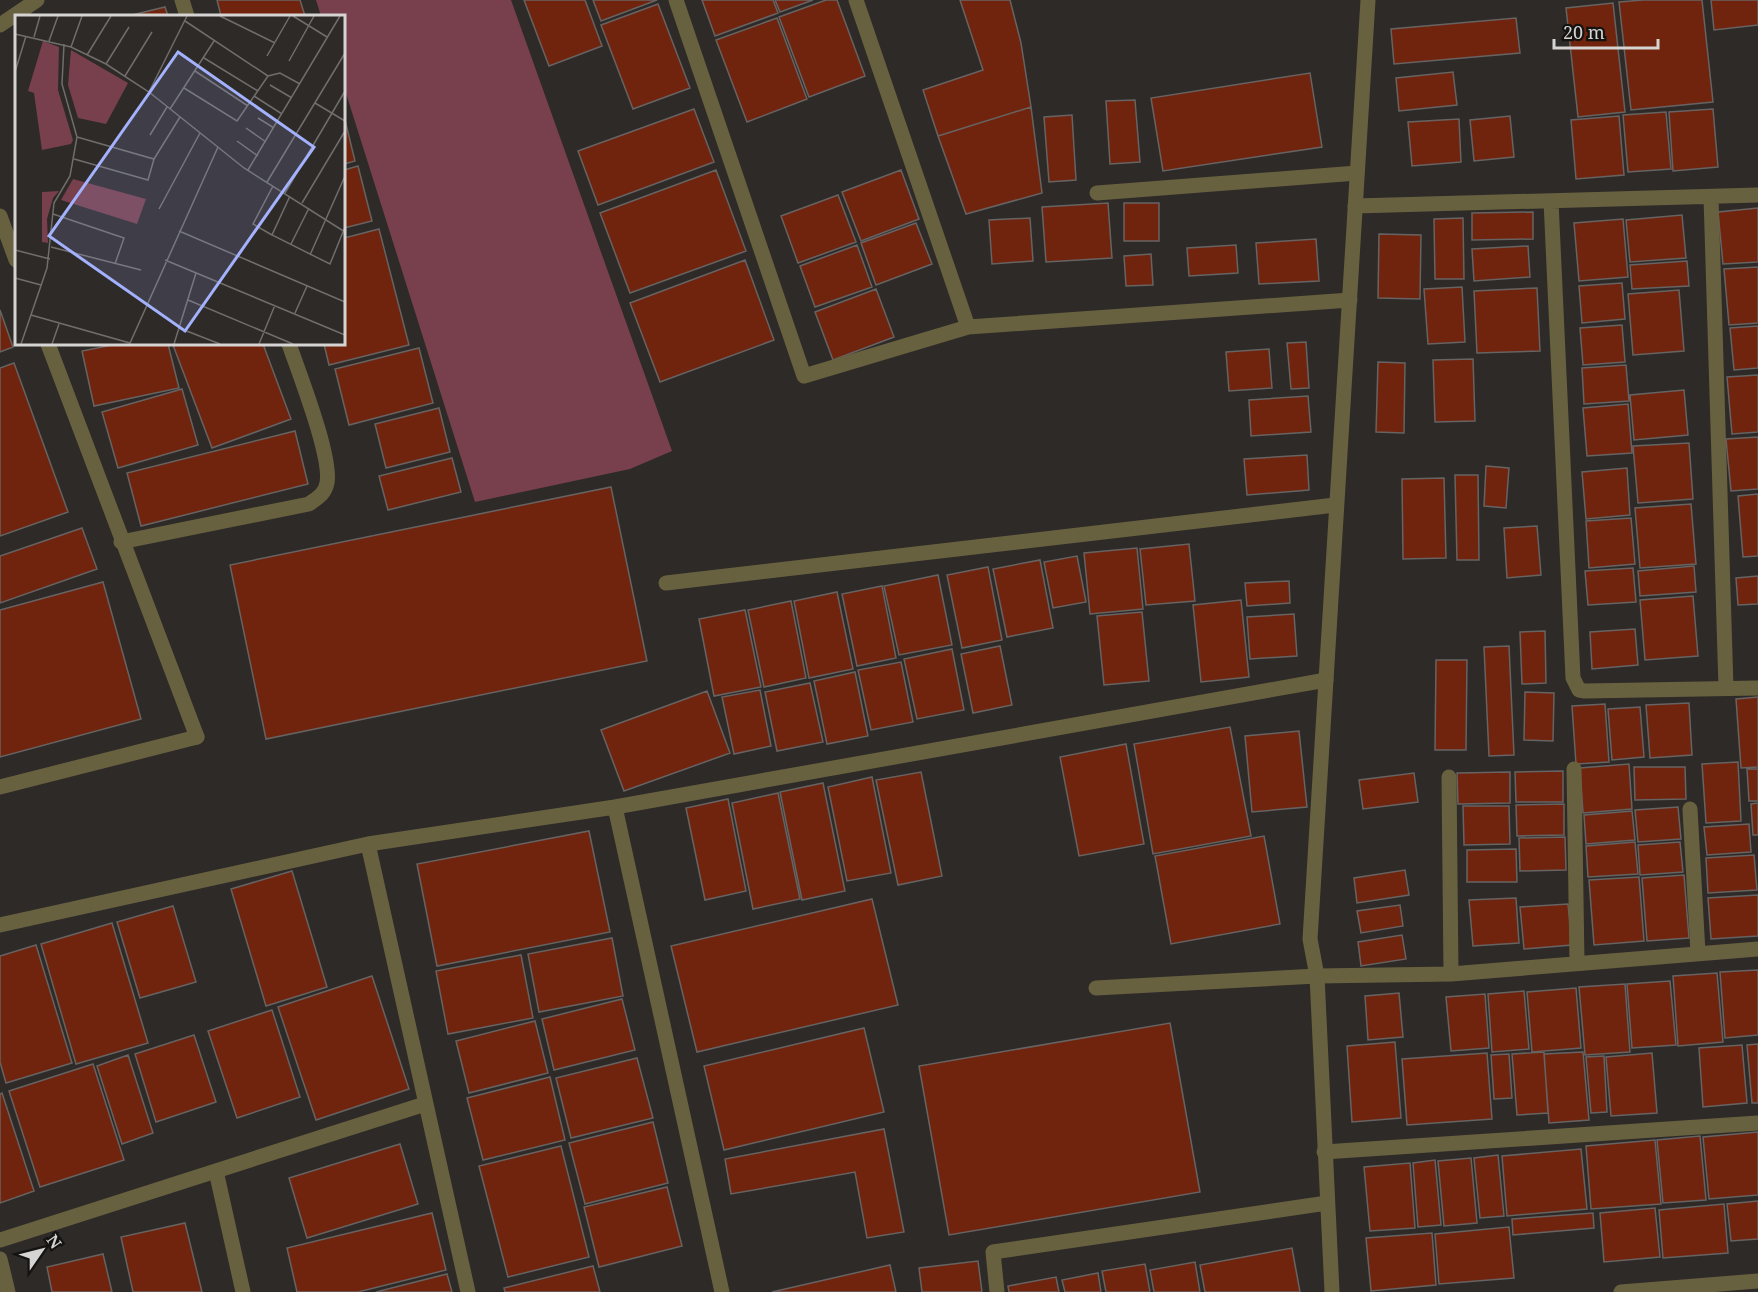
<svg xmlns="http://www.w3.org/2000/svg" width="1758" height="1292" viewBox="0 0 1758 1292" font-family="'Noto Serif',serif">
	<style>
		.green { fill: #77404c }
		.building { fill: #70240d; stroke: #676362; stroke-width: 1.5 }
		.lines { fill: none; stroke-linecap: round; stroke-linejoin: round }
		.service { stroke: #68613f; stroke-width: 15 }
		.minor { stroke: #68613f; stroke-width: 15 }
		.tertiary { stroke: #68613f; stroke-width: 15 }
		.inset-road { fill: none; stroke: #706e6c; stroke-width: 1.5 }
		.view { fill: #a4b1fc; fill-opacity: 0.15; stroke: #a4b1fc; stroke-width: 3 }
		.inset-edge { fill: none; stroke: #d5d4d2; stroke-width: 3 }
	</style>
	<rect width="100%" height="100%" fill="#2d2a28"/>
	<!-- green -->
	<path class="green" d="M316,0H511L672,451L630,469L475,502L344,87V16H321Z"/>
	<!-- building -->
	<path class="building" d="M217,0H300L305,16H221Z
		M524,0H585L602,46L549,66Z
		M593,0H657L601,21Z
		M702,0H773L778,13L715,36Z
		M775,0H813L780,12Z
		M826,0H837L865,76L809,97L779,17Z
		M960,0H1010L1021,43L1031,107L938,136L923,90L983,70Z
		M1643,0H1702L1713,102L1631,110L1619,2Z
		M1711,0H1758V25L1714,30Z
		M1613,3L1625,112L1578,117L1566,8Z
		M658,4L690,88L633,109L601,25Z
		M165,7L168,16H128Z
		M777,18L807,99L747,122L716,40Z
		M1516,18L1520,53L1394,64L1391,29Z
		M1453,72L1457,105L1399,111L1396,78Z
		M1310,73L1322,147L1163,171L1151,98Z
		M1135,100L1140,162L1110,164L1106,101Z
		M1031,107L1042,193L966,214L938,136Z
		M694,109L714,162L598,205L578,151Z
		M1713,109L1718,167L1673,171L1669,112Z
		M1666,112L1671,169L1628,172L1623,115Z
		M1072,115L1076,180L1049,182L1044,117Z
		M344,116L355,161L344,164Z
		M1510,116L1514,157L1474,161L1470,120Z
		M1619,116L1624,175L1576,179L1571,120Z
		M1459,119L1461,162L1412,166L1408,122Z
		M358,166L372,221L344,228V170Z
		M716,170L746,251L630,293L600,213Z
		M901,170L919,219L861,241L842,192Z
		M838,195L856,242L798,263L781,216Z
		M1108,203L1112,258L1046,262L1042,207Z
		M1124,203H1159V241H1124Z
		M1758,208V262L1723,264L1718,212Z
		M1533,212V239L1472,240V213Z
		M1682,215L1686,258L1630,262L1626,220Z
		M1030,218L1033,261L992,264L989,220Z
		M1463,218L1464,279H1435L1434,219Z
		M1623,219L1628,277L1579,281L1574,223Z
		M916,223L932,264L876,285L861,243Z
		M379,229L409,345L329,365L324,344H344V238Z
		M1379,234L1421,235L1420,299L1378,298Z
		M1316,239L1319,281L1259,284L1256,243Z
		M857,245L872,287L815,307L800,266Z
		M1236,245L1238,273L1189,276L1187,248Z
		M1528,246L1530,277L1474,281L1472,249Z
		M1151,254L1153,285L1126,286L1124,256Z
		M745,260L774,340L660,382L630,303Z
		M1687,261L1689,286L1632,289L1630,265Z
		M1758,267V323L1729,325L1724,269Z
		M1622,283L1625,319L1582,323L1579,286Z
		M1462,287L1465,342L1428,344L1424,289Z
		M1537,288L1540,351L1477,353L1474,291Z
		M876,289L894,337L833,360L815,312Z
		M1679,290L1684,351L1633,355L1628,294Z
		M0,310L13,347L0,352Z
		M1622,325L1625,362L1583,365L1580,328Z
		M1758,326V368L1734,370L1730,328Z
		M1306,342L1309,388L1291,389L1287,343Z
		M117,344H168L179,388L94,406L82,351Z
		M176,344H263L291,419L212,448L173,345Z
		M419,348L433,403L349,425L335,369Z
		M1269,349L1272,388L1229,391L1226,352Z
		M1473,359L1475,421L1435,422L1433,360Z
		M1378,362L1405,363L1404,433L1376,432Z
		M14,363L68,512L0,536V368Z
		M1626,365L1629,401L1584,404L1582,368Z
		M1758,375V432L1732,434L1727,377Z
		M182,389L198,445L118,468L102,412Z
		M1684,390L1688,435L1634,440L1630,395Z
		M1308,396L1311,432L1251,436L1249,400Z
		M1628,404L1632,453L1587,456L1583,408Z
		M439,408L450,452L386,468L375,424Z
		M295,431L308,484L141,526L127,473Z
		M1758,437V489L1731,491L1726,439Z
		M1689,443L1693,499L1638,503L1633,446Z
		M1307,455L1309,490L1247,495L1244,459Z
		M452,458L461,492L388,510L379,476Z
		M1486,466L1509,468L1506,508L1484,506Z
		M1627,468L1630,515L1586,519L1582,472Z
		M1455,475H1478L1479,560H1457Z
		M1444,478L1446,558L1403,559L1402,479Z
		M611,487L647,661L266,739L230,565Z
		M1758,494V556L1743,557L1738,496Z
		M1691,504L1696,564L1640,568L1635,508Z
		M1631,518L1635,564L1589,568L1586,521Z
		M1537,526L1541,575L1507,578L1504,528Z
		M82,528L97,569L0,603V556Z
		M1189,544L1195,601L1146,605L1140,549Z
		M1137,548L1143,609L1090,614L1084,553Z
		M1077,556L1086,602L1053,608L1044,562Z
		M1040,560L1053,628L1007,637L993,569Z
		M1694,566L1696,592L1640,596L1638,571Z
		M988,567L1002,640L962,648L947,575Z
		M1633,568L1636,602L1588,605L1585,571Z
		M938,575L952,645L899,655L884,586Z
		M1758,576V604L1738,605L1736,578Z
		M1289,581L1290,603L1247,606L1245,583Z
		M103,582L141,719L0,757V610Z
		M882,586L896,658L857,666L842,594Z
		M837,592L853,669L809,678L794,601Z
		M1693,596L1698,656L1645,660L1640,600Z
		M1241,600L1249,677L1201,682L1193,605Z
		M791,601L806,678L764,687L748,610Z
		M745,610L761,687L714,696L699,619Z
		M1142,612L1149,681L1104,685L1097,616Z
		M1294,614L1297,656L1250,659L1247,617Z
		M1635,629L1638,665L1592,669L1590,632Z
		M1545,631L1546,683L1522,684L1520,632Z
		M1000,646L1012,705L973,713L961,654Z
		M1509,646L1514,755L1489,756L1484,647Z
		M952,649L964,710L917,719L904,659Z
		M1436,660H1467L1466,750H1435Z
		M901,662L913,722L871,730L858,670Z
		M855,672L868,736L827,744L814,681Z
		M810,683L823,742L777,751L765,692Z
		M760,690L771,746L734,754L722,697Z
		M707,691L730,753L624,791L601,730Z
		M1525,692L1554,693L1553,741L1524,740Z
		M1758,697V767L1741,768L1736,699Z
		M1689,703L1692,755L1650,758L1646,705Z
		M1605,704L1609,762L1576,764L1572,706Z
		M1640,707L1644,757L1612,760L1608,709Z
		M1230,727L1251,836L1153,854L1134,744Z
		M1299,731L1307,807L1252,812L1245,736Z
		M1126,744L1144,844L1079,856L1060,757Z
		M1738,762L1741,821L1706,823L1702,764Z
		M1629,764L1632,809L1583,813L1580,768Z
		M1634,767H1685L1686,799L1635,800Z
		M1747,769H1758V801H1749Z
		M1563,771V802H1516L1515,772Z
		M921,772L942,876L898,885L876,780Z
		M1510,772V803L1458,804L1457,773Z
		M1414,773L1418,802L1363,809L1359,780Z
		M872,777L891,873L847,881L828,787Z
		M823,783L845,891L802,900L780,792Z
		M778,793L800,899L753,909L732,803Z
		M728,799L746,891L705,900L686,808Z
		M1758,803V835H1753L1751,804Z
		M1564,804V835L1517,836L1516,805Z
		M1463,806H1509L1510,844L1464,845Z
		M1678,807L1681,839L1638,842L1635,810Z
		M1632,811L1635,840L1586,844L1584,815Z
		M1749,824L1751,852L1707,855L1704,827Z
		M589,831L610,932L437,966L417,864Z
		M1264,836L1280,924L1171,944L1155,856Z
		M1565,837L1566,870L1520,871L1519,838Z
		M1635,842L1638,874L1588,877L1586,846Z
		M1680,842L1683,872L1640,875L1638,845Z
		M1516,849L1517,882H1467V850Z
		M1754,855L1757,890L1708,893L1706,858Z
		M1405,870L1409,895L1357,903L1354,878Z
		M292,871L327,987L266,1006L231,889Z
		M1684,875L1689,938L1647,941L1642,878Z
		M1639,877L1644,941L1594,945L1589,880Z
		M1758,895V936L1711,939L1708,898Z
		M1516,898L1519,943L1473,946L1469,900Z
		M872,899L898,1005L697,1052L671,946Z
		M1568,904L1572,945L1524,949L1520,907Z
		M1400,905L1403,926L1361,933L1357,911Z
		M173,906L196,982L140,998L117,922Z
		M112,923L148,1043L76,1064L41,944Z
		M1402,935L1406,959L1361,966L1358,942Z
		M612,938L623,996L539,1012L528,954Z
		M36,945L72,1063L6,1083L0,1062V956Z
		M521,955L533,1018L448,1034L436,971Z
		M1758,970V1035L1725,1038L1720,972Z
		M1717,973L1723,1042L1678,1046L1673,976Z
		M372,976L409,1089L316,1120L278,1007Z
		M1670,981L1676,1045L1632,1048L1627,984Z
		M1625,984L1630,1052L1585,1055L1579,987Z
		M1576,988L1581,1048L1532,1052L1527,992Z
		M1524,991L1529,1049L1492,1052L1488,994Z
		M1399,993L1403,1037L1368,1040L1365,996Z
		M1485,994L1489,1048L1451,1051L1446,997Z
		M622,999L635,1050L554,1070L542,1019Z
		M272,1010L300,1097L237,1118L208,1031Z
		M535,1021L548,1073L469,1093L456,1041Z
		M1170,1023L1200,1192L949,1235L919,1066Z
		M864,1028L884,1112L724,1150L704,1066Z
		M194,1035L216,1102L156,1122L135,1054Z
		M1395,1042L1401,1118L1352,1122L1347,1046Z
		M1758,1044V1103H1752L1747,1045Z
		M1742,1045L1747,1103L1703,1107L1699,1048Z
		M1544,1052L1548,1113L1517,1115L1512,1054Z
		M1583,1052L1589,1120L1549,1123L1544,1054Z
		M1487,1053L1492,1119L1407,1125L1402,1059Z
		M1652,1053L1657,1113L1611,1116L1606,1057Z
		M1509,1054L1512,1098L1494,1099L1491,1055Z
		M128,1055L153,1133L122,1144L97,1066Z
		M1604,1056L1607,1112L1591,1113L1586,1057Z
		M637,1058L653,1118L571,1138L556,1078Z
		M93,1064L124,1160L40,1187L9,1091Z
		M550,1077L565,1140L483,1160L467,1098Z
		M2,1093L34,1191L0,1203V1094Z
		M653,1122L668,1183L585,1204L569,1143Z
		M884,1129L904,1232L867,1238L855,1172L731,1194L725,1159Z
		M1758,1132V1195L1709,1199L1703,1137Z
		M1700,1136L1706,1200L1663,1203L1657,1140Z
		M1655,1140L1661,1204L1591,1209L1586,1146Z
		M400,1144L418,1204L307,1238L289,1178Z
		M561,1146L589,1257L508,1277L479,1166Z
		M1581,1149L1587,1209L1507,1216L1502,1156Z
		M1498,1155L1504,1216L1480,1218L1474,1158Z
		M1471,1158L1477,1223L1444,1226L1438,1161Z
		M1435,1160L1441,1225L1418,1227L1413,1163Z
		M1410,1163L1415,1228L1370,1231L1364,1167Z
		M667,1187L682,1246L599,1267L584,1207Z
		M1758,1201V1239L1731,1241L1727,1204Z
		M1724,1204L1728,1253L1663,1258L1659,1210Z
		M1655,1208L1660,1257L1604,1262L1600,1213Z
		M432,1213L446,1270L358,1292H297L287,1248Z
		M1593,1213L1594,1228L1513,1235L1512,1219Z
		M185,1223L202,1292H133L121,1237Z
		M1509,1227L1514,1278L1439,1284L1435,1234Z
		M1432,1233L1436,1285L1371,1291L1366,1238Z
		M1292,1248L1300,1292H1205L1200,1265Z
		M103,1254L112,1292H52L47,1267Z
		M978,1261L982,1292H922L919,1268Z
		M1195,1262L1200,1292H1154L1150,1270Z
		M1145,1264L1150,1292H1106L1102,1271Z
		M890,1265L896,1292H772Z
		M593,1266L600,1292H505L504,1288Z
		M1098,1273L1101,1292H1065L1062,1280Z
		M447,1274L452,1292H376Z
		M1056,1277L1059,1292H1009L1008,1286Z"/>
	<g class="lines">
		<!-- service -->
		<path class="service" d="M0,787L197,737
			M1096,988L1317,976"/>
		<!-- minor -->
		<path class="minor" d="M182,0L187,16
			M676,0L804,376L968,327
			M856,0L968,327L1350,300
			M1097,193L1357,173
			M1711,197L1726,688
			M1551,201L1573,678L1579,690L1585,691L1758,688
			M1355,206L1758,195
			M0,216L16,260
			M48,344L197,737
			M121,542L309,504C317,498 325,494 327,483C332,457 299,373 289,344
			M666,583L1335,505
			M1574,769L1577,963
			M1449,777L1451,974
			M615,807L722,1292
			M1690,809L1698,953
			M368,844L468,1292
			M0,925L368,844L615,807L1326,680
			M1317,976L1451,974L1758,949
			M1324,1152L1758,1123
			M216,1171L243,1292
			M0,1240L425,1104
			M0,1259L8,1292
			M997,1292L993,1252L1327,1203
			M1621,1292L1758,1281"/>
		<!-- tertiary -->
		<path class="tertiary" d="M0,25L37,0
			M1332,1292L1317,976L1310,939L1368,0"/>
	</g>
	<!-- overview -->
	<g transform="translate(15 15)">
		<rect width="330" height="330" fill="#2d2a28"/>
		<path d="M28,26L44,32L43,75L58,125L56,129L27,135L19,78L13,76ZM56,35L113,68L91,109L63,103L53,70ZM58,164L131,184L122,209L46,185ZM44,176L38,183L32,204L33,228L27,227V177Z" fill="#77404c"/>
		<path class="inset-road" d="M205,1L260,28M278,1L312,22M170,6L253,61M0,19L56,32L91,49L134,77L229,153L330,217M19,22L25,1M34,26L43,1M56,32L67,1M72,40L96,1M252,41L275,1M189,43L243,76M274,46L299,1M91,49L114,12M180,56L233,91M0,57L11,21M110,61L137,17M255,70L277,83M169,73L222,106L253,61L265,58L285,69M134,77L172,1M239,81L267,99M300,88L330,106M155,94L199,26M243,103L259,113M231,113L251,127M135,120L152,92M62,122L139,144L165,102M222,126L243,141M59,144L133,165L139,144M233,155L325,1M252,167L330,38M270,178L330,76M275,181L257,220L315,249L330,212M287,188L330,116M144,194L185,118M38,199L109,223L100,249M164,216L330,287M257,220L238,209L258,171M276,229L294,193M36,232L126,255M0,235L35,244M295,240L330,161M150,245L330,320M0,263L26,270M173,285L278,329M280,298L292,271M16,300L115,328L203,132M164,313L205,329M6,329L32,253L39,188L55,161L62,122L47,69L49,29M37,329L44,309M159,329L181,258M244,329L260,290"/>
		<path class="view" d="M163,37L299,132L170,316L34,221Z"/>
		<rect width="330" height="330" class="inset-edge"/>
	</g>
	<!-- north arrow -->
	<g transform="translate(42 1250) rotate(55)" stroke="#141312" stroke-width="4.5" paint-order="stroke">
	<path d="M0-4.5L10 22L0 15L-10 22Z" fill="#d5d4d2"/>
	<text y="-9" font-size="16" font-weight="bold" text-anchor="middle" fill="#d5d4d2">N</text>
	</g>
	<!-- scale -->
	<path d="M1554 39v9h104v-9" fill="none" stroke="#d5d4d2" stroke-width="3"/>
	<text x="1563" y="39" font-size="18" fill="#d5d4d2" stroke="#141312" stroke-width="4.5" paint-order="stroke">20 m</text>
</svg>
